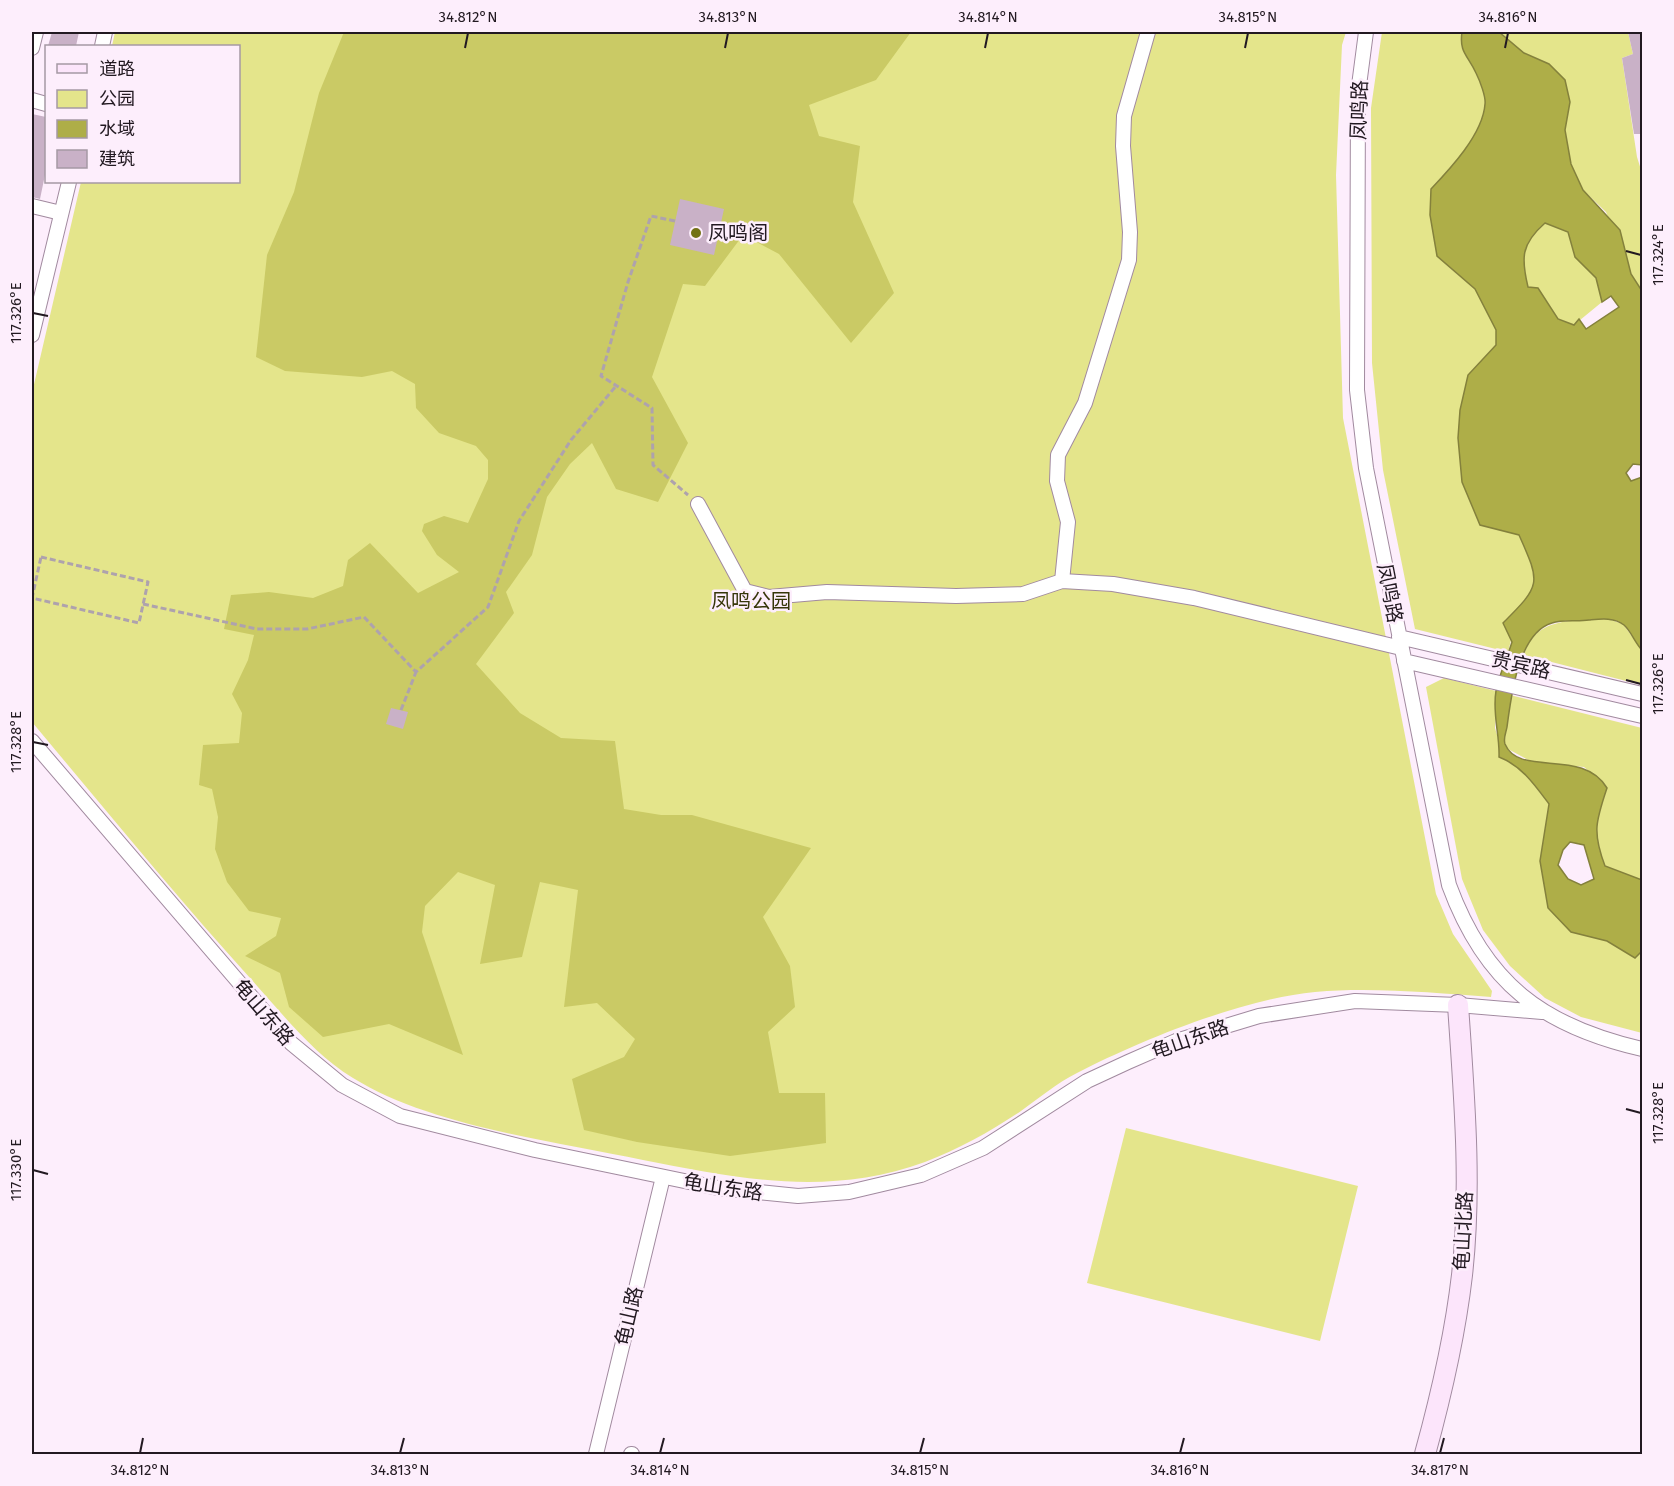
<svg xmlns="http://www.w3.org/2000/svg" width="1674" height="1486" viewBox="0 0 1674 1486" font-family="'Fira Sans','Noto Sans SC',sans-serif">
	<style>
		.green { fill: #e4e58b }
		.forest { fill: #caca65 }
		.water { fill: #aeae48; stroke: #84813c; stroke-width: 1.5; fill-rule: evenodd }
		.building { fill: #c9b1c7 }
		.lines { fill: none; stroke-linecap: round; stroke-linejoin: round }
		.street-casing { stroke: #a18a9f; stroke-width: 16 }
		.secondary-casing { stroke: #a18a9f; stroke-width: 22 }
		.path { stroke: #aea2ad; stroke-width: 3; stroke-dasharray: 6 3; stroke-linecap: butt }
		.street { stroke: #fff; stroke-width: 14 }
		.secondary { stroke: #fce5fb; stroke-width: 20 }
		.ticks { fill: none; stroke: #221921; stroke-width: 2 }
		.poi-dot { fill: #727115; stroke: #fdeefc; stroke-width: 2 }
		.labels { text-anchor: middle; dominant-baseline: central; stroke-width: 5; stroke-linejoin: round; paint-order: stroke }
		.street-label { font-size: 20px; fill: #221921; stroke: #fdeefc }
		.poi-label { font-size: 20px; fill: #221921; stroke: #fdeefc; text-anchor: start }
		.park-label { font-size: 20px; fill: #363609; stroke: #fdeefc }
		.neatline { fill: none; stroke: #221921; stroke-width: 2 }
		.ticks-label { font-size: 15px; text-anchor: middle; fill: #221921 }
	</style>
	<rect width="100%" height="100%" fill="#fdeefc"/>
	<!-- green -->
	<path class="green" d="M115,32H1346L1342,45L1336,175L1343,418L1436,894L1453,934L1492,991L1491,997C1433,993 1374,987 1315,992C1242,999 1141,1040 1077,1073C1057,1083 1039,1098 1021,1111C991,1131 959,1149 925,1162C829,1197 739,1179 643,1160C553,1141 430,1126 353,1078C312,1053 282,1013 250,978C175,895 104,808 32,722V393L81,182H238V46H112Z
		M1382,32H1462C1459,53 1468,55 1476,73C1480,81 1486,97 1485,104C1483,134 1450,169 1431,189L1450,268L1475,289L1496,330V345L1468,375L1519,535L1535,570L1534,589L1520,605L1508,652L1415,629L1383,470L1372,363L1371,108Z
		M1499,32H1628L1633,54L1622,58L1637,157L1642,173V291L1631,274L1606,212L1583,190L1571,164L1565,130L1570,102L1549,64L1524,53Z
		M1545,223L1568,232L1575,257L1596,278L1602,302L1574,325L1558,319L1538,288L1528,287C1521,258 1521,244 1545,223Z
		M1605,618L1623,624L1642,650V685L1524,655C1536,616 1572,622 1605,618Z
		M1444,678L1496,691L1495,728L1500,745L1499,757C1522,766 1535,785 1549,804L1540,861L1548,908L1571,932L1607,941L1635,958L1642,951V1033L1581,1017L1545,998L1510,966L1483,930L1462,879L1426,687Z
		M1510,695L1642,728V880L1604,866C1591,830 1595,823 1607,788L1584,767L1532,762L1508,749L1503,740Z
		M1126,1128L1358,1186L1320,1341L1087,1283Z"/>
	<!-- forest -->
	<path class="forest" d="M344,32H911L876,80L809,105L819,136L860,146L853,202L894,293L851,343L779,254L743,235L705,286L683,284L652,377L688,443L658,502L616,489L592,443L570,464L547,497L532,555L506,592L514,613L476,664L520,713L561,738L615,741L624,809L661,815H692L811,848L763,917L790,966L795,1007L768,1032L779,1093H825L826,1143L730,1156L637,1142L584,1130L572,1079L624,1057L635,1039L597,1003L564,1007L578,890L540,882L522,957L480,964L495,885L458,872L425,906L422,932L463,1055L389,1024L323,1037L289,1007L280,973L245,956L276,936L281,918L249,911L227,882L215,849L218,817L212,789L199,785L203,745L239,743L242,713L232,694L248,660L254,635L224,629L231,595L269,592L313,598L343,586L348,560L370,543L418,593L459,572L437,555L422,531L424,524L444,516L468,523L488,479V460L476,446L439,433L416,408L415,384L392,371L362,377L285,371L256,357L267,255L294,192L319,93Z"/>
	<!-- water -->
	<path class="water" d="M1462,32H1499L1524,53L1549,64L1565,80L1570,102L1565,130L1571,164L1583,190L1620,230L1631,274L1642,291V465L1633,464L1626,473L1631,481L1642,477V650C1635,643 1631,631 1624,625C1614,617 1600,619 1589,620C1577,622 1563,619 1552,623C1518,633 1511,697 1507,727C1506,733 1503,738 1505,744C1519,778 1583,747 1607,788C1596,821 1592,832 1605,866L1642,880V951L1635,958L1607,941L1571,932L1548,908L1540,861L1549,804C1535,785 1522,766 1499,757C1500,735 1492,714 1496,691C1499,675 1507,658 1512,642L1503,623C1541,585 1541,584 1519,535L1480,525L1462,482L1458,438L1460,410L1468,375L1496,345V330L1475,289L1437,256L1430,215L1431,189C1450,169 1483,134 1485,104C1486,97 1480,81 1476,73C1468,55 1459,53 1462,32ZM1545,223L1568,232L1575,257L1596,278L1602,302L1611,296L1619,307L1586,329L1579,319L1574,325L1558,319L1538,288L1528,287C1521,258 1521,244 1545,223ZM1570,842L1584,845L1594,879L1581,885L1568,879L1558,865L1563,850Z"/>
	<!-- building -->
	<path class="building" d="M52,32H79L76,46H48Z
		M1628,32H1642V134H1634L1622,58L1633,54Z
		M32,114L46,117V170L40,199L32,197Z
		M680,199L724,209L714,255L670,245Z
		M391,708L408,712L403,729L386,724Z"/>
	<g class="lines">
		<!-- street casing -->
		<g class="street-casing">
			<path id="street" d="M1366,32L1358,93L1357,390L1366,468L1449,885C1485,983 1542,1026 1642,1049
				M102,46L105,32
				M32,48L36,32
				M32,100L46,104
				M32,206L61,213
				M32,335L69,182
				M698,504L745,591L769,597L827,592L956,596L1023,594L1062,581L1113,584L1194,598L1401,648
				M1062,581L1068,522L1057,481L1058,455L1085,403L1129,260L1130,232L1123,146L1124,116L1148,32
				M1399,637L1642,694
				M1404,661L1642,716
				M32,741L291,1043L342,1085L400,1116L535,1150L718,1188L798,1196L849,1192L921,1175L983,1148L1087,1081L1128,1062L1176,1041L1259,1016L1355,1001L1458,1005L1542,1012
				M596,1454L663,1177
				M631,1454H632"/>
		</g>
		<!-- secondary casing -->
		<g class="secondary-casing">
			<path id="secondary" d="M1425,1454C1441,1396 1455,1336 1462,1275C1472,1186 1464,1094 1458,1005"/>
		</g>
		<!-- path -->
		<path class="path" d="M675,221L651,216L628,282L601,376L652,408L653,465L688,495
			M41,557L148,582L139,623L32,598Z
			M143,604L257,629H307L364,617L416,672L488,607L519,521L571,440L616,386
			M401,710L416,672"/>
		<!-- street -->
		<use href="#street" class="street"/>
		<!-- secondary -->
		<use href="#secondary" class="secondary"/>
	</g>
	<!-- ticks -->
	<path class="ticks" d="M465,48L468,33M725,48L728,33M985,48L988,33M1245,48L1248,33M1505,48L1508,33M1626,251L1641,255M33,313L48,316M1626,680L1641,684M33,742L48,745M1626,1109L1641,1113M33,1170L48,1174M140,1453L143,1438M400,1453L404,1438M660,1453L664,1438M920,1453L924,1438M1180,1453L1184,1438M1440,1453L1444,1438"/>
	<!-- markers -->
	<circle class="poi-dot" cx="696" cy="233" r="6"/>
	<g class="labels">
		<!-- street labels -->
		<g class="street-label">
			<text transform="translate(1359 110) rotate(-88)">凤鸣路</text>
			<text transform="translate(1390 593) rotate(79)">凤鸣路</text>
			<text transform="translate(1521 665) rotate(13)">贵宾路</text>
			<text transform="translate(264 1012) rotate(49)">龟山东路</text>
			<text transform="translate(1190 1039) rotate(-19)">龟山东路</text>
			<text transform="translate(723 1187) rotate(9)">龟山东路</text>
			<text transform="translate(1463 1231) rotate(-87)">龟山北路</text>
			<text transform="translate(629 1316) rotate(-77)">龟山路</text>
		</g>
		<!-- poi labels -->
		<g class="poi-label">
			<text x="708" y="233">凤鸣阁</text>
		</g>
		<!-- park labels -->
		<g class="park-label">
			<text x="751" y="601">凤鸣公园</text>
		</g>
	</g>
	<!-- border -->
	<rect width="1674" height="1486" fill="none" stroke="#fdeefc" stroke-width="66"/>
	<!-- legend -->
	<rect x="45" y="45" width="195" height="138" fill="#fdeefc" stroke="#a599a4" stroke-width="1.5"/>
	<rect x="57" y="64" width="30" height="9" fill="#fce5fb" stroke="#a599a4" stroke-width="1.5"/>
	<text x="99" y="75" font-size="18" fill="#221921">道路</text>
	<rect x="57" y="90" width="30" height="18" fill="#e4e58b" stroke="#a599a4" stroke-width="1.5"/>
	<text x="99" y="105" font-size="18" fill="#221921">公园</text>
	<rect x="57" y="120" width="30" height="18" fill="#aeae48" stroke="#a599a4" stroke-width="1.5"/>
	<text x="99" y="135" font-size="18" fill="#221921">水域</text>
	<rect x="57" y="150" width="30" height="18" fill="#c9b1c7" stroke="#a599a4" stroke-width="1.5"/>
	<text x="99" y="165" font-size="18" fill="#221921">建筑</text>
	<rect x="33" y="33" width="1608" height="1420" class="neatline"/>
	<g class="ticks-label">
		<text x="468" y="22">34.812°N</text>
		<text x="728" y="22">34.813°N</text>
		<text x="988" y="22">34.814°N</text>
		<text x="1248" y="22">34.815°N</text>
		<text x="1508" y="22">34.816°N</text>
		<text transform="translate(1658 255) rotate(-90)" y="5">117.324°E</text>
		<text transform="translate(16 313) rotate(-90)" y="5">117.326°E</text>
		<text transform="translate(1658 684) rotate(-90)" y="5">117.326°E</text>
		<text transform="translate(16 742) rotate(-90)" y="5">117.328°E</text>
		<text transform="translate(1658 1113) rotate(-90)" y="5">117.328°E</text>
		<text transform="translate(16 1170) rotate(-90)" y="5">117.330°E</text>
		<text x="140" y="1475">34.812°N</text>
		<text x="400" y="1475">34.813°N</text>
		<text x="660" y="1475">34.814°N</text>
		<text x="920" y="1475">34.815°N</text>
		<text x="1180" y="1475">34.816°N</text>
		<text x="1440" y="1475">34.817°N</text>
	</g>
</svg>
